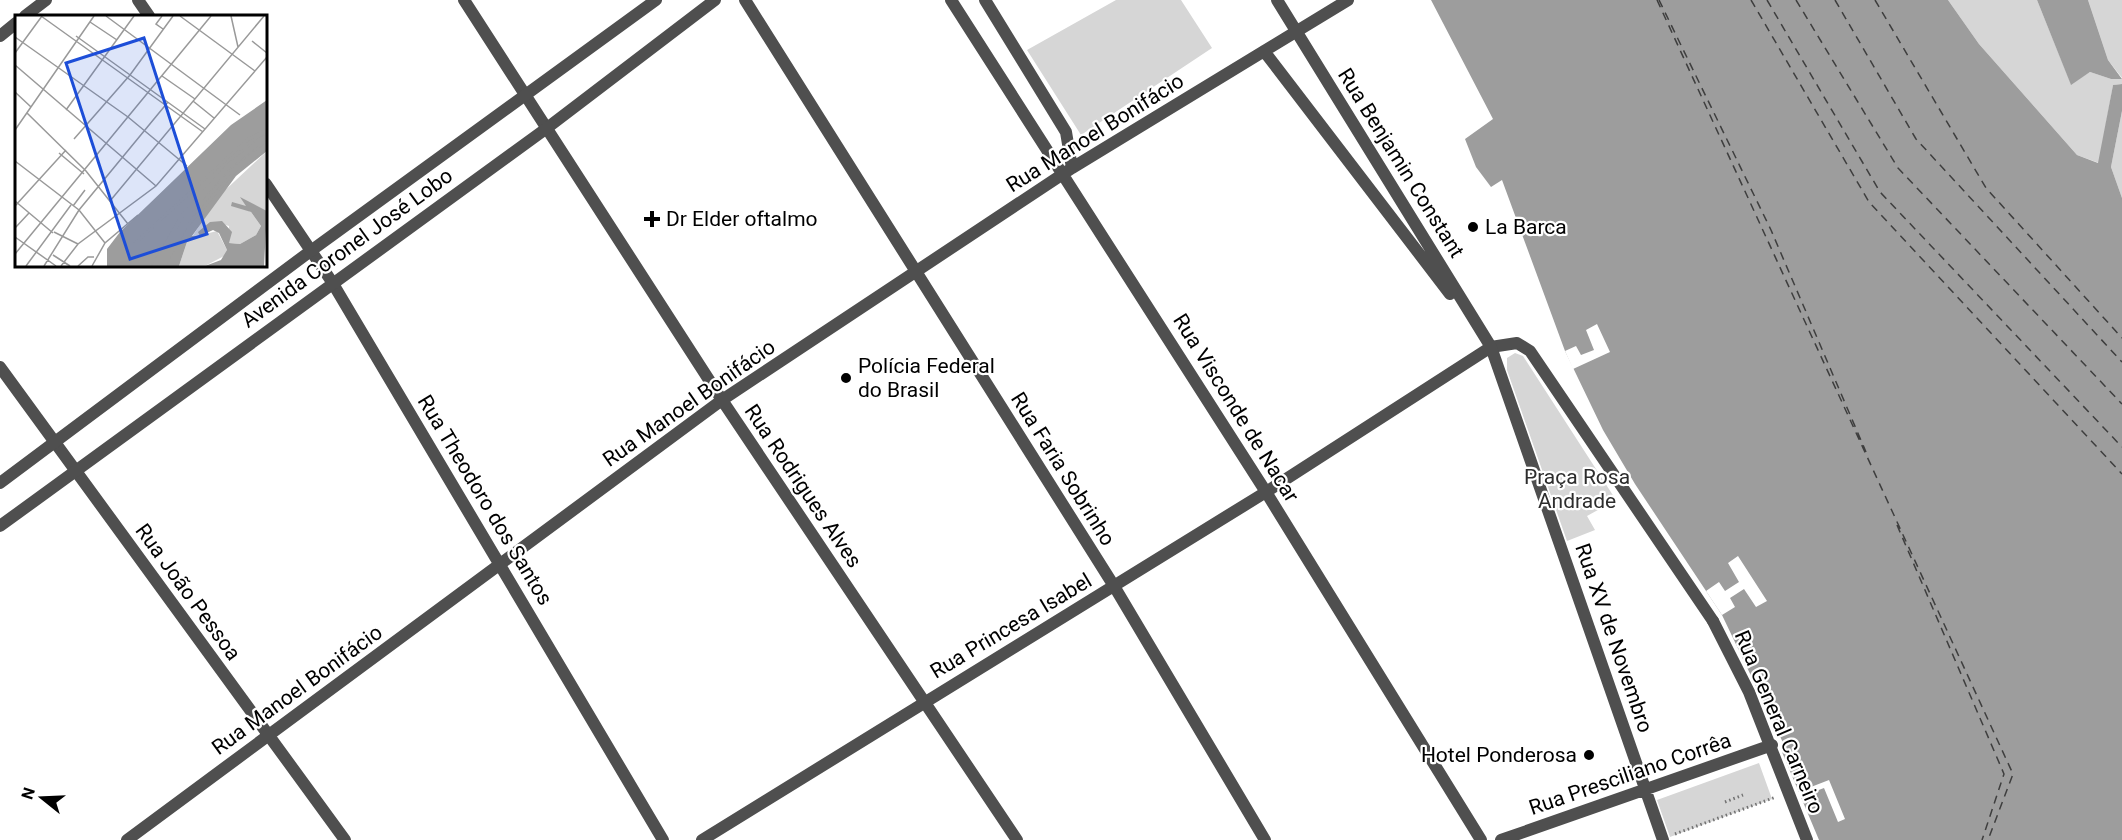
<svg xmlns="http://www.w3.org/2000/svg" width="2122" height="840" viewBox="0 0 2122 840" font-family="Roboto,sans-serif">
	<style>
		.green { fill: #d6d6d6 }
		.water { fill: #9d9d9d }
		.pier { fill: #fff }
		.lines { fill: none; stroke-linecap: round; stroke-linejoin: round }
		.ferry { stroke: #3e3e3e; stroke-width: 1.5; stroke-dasharray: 8 6; stroke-linecap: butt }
		.path { stroke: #717171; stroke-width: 3; stroke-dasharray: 1.5 3; stroke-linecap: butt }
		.pedestrian { stroke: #4f4f4f; stroke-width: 12 }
		.minor { stroke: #4f4f4f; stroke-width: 12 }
		.tertiary { stroke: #4f4f4f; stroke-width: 12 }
		.poi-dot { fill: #000; stroke: #fff; stroke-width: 2 }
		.labels { text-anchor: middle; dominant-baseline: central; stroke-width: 4.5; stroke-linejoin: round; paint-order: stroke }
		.street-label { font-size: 21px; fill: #000; stroke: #fff }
		.poi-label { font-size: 21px; fill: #000; stroke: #fff; text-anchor: start }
		.park-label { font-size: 21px; fill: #2d2d2d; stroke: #fff }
		.inset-river { fill: none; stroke: #9d9d9d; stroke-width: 3 }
		.inset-road { fill: none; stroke: #999; stroke-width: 1.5 }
		.view { fill: #1d4ed8; fill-opacity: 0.15; stroke: #1d4ed8; stroke-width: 3 }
		.inset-edge { fill: none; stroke: #000; stroke-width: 3 }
	</style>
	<rect width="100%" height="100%" fill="#fff"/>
	<!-- green -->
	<path class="green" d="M1116,0H1181L1212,48L1081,135L1027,50Z
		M1948,0H2037L2071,84L2090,72L2111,79H2122V84L2113,85L2099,163L2077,155L1979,44Z
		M2088,0H2122V78L2108,60Z
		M2122,111V198L2111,167Z
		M1515,353L1523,356L1616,500L1587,516L1595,530L1567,541L1507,370V358Z
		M1759,763L1772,799L1670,837L1657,800Z"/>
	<!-- water -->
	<path class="water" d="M1431,0H1948L1979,44L2077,155L2098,163L2113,85L2122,84V111L2111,167L2122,198V840H1819L1782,752L1786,749L1722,615L1635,484L1603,430L1565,351L1502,180L1491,187L1476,167L1465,139L1493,119Z
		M2037,0H2088L2108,60L2122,79H2111L2090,72L2071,85Z"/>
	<!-- pier -->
	<path class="pier" d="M1597,324L1610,352L1573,369L1565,351L1576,346L1581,355L1594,350L1586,330Z
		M1738,556L1767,601L1756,607L1744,589L1730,598L1735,607L1722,615L1706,591L1719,582L1725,591L1739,582L1728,563Z
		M1829,780L1845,819L1838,822L1824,788L1800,797L1798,792Z"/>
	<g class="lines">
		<!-- ferry -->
		<path class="ferry" d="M1657,0L2013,774L1988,840
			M1659,0L1771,230L1866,452
			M1751,0L1869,202L2122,474
			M1767,0L1880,192L2122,447
			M1796,0L1898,168L2122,404
			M1835,0L1916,139L2122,362
			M1875,0L1986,188L2122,338
			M1897,525L2004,774L1982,840"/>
		<!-- path -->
		<path class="path" d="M1725,802L1743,795
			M1675,834L1776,797"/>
		<!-- pedestrian -->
		<path class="pedestrian" d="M1491,347L1517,343L1530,351L1713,621"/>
		<!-- minor -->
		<path class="minor" d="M138,0L149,16
			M464,0L722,400L1017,840
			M745,0L1114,586L1265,840
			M951,0L1266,492L1481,840
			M985,0L1066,132L1072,168
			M1277,0L1491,347L1663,840
			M25,16L46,0
			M0,36L16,23
			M1264,51L1450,294
			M266,184L332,282L663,840
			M0,367L345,840
			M1713,621L1749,692L1807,840
			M127,840L722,400L1072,168L1348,0
			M702,840L1266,492L1491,347
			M1501,840L1772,745"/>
		<!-- tertiary -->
		<path class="tertiary" d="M0,483L312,250L656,0
			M0,526L547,128L715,0"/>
	</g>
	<!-- markers -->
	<g class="poi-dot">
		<path d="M649 210h6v6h6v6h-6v6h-6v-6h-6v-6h6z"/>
		<circle cx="1473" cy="227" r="6"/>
		<circle cx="846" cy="378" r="6"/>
		<circle cx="1589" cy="755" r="6"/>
	</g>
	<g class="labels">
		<!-- street labels -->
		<g class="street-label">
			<text transform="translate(1095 133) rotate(-32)">Rua Manoel Bonifácio</text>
			<text transform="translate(1401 163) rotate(58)">Rua Benjamin Constant</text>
			<text transform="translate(347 248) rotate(-36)">Avenida Coronel José Lobo</text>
			<text transform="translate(689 403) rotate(-35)">Rua Manoel Bonifácio</text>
			<text transform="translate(1236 408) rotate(58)">Rua Visconde de Nacar</text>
			<text transform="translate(1063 469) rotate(58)">Rua Faria Sobrinho</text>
			<text transform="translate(803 486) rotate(56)">Rua Rodrigues Alves</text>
			<text transform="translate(485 500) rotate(59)">Rua Theodoro dos Santos</text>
			<text transform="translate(188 592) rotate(54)">Rua João Pessoa</text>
			<text transform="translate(1011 626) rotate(-31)">Rua Princesa Isabel</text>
			<text transform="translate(1614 638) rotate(71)">Rua XV de Novembro</text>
			<text transform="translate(297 690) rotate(-36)">Rua Manoel Bonifácio</text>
			<text transform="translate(1779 722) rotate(67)">Rua General Carneiro</text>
			<text transform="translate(1630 774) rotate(-19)">Rua Presciliano Corrêa</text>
		</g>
		<!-- poi labels -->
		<g class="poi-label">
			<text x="666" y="219">Dr Elder oftalmo</text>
			<text x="1485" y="227">La Barca</text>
			<text x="858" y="366">Polícia Federal<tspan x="858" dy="24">do Brasil</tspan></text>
			<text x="1577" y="755" text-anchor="end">Hotel Ponderosa</text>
		</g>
		<!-- park labels -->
		<g class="park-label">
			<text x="1577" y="477">Praça Rosa<tspan x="1577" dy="24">Andrade</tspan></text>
		</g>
	</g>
	<!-- overview -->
	<g transform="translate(15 15)">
		<rect width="252" height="252" fill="#fff"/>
		<path d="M252,136V196L227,184L232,191L229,193L217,188L236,197L246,211L241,220L225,229L214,228V211L201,207L186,220L202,216L212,235L211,240L190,251H164L172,227L184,221L177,222L205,180Z" fill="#d6d6d6"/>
		<path d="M252,85V136L221,161L177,221H185L183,217L195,207L207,206L217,217L214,228L225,229L241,220L246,211L236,197L216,191L217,187L231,191L225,182L252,196L249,251H190L206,245L212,235L204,218L198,215L172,227L164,251H92V234L105,217L216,110Z" fill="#9d9d9d"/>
		<path class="inset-river" d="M223,135L252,116M214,150L252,122M98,231H117L233,124L252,115M138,251L166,202L213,150L252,120M141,251L167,202L205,160M144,251L170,203L214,152L252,123M147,251L173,204L218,154L252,129M149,251L171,212L221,155L252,132"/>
		<path class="inset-road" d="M26,1L188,117M91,1L225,100M147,1L141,9L148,14M165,1L240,56M216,1L223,32M75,7L102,25M61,21L190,114M0,22L113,102L172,151M237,26L252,38M0,38L27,1M0,50L141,171M147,61L180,84M0,77L16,92M178,86L199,103M51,95L119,1M12,98L71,156L113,209M0,115L79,1M59,124L115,60L158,1M44,138L69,159M0,146L64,195L90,228M0,186L38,218M95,186L249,1M0,191L51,135M58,191L70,175M0,213L14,198M39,217L63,229M0,222L41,251M0,239L196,1M38,240L55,251M11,251L56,190M29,251L64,195L153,87M46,251L63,229L141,171L252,42M63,251L73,242H79M77,251L90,228L123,200"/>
		<path class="view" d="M129,23L192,219L115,244L51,48Z"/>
		<rect width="252" height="252" class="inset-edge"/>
	</g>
	<!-- north arrow -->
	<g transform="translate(42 798) rotate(288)" stroke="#ffffff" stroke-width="4.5" paint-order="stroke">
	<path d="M0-4.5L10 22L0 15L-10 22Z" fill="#000000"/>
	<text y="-9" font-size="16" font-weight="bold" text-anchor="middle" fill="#000000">N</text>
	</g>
</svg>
